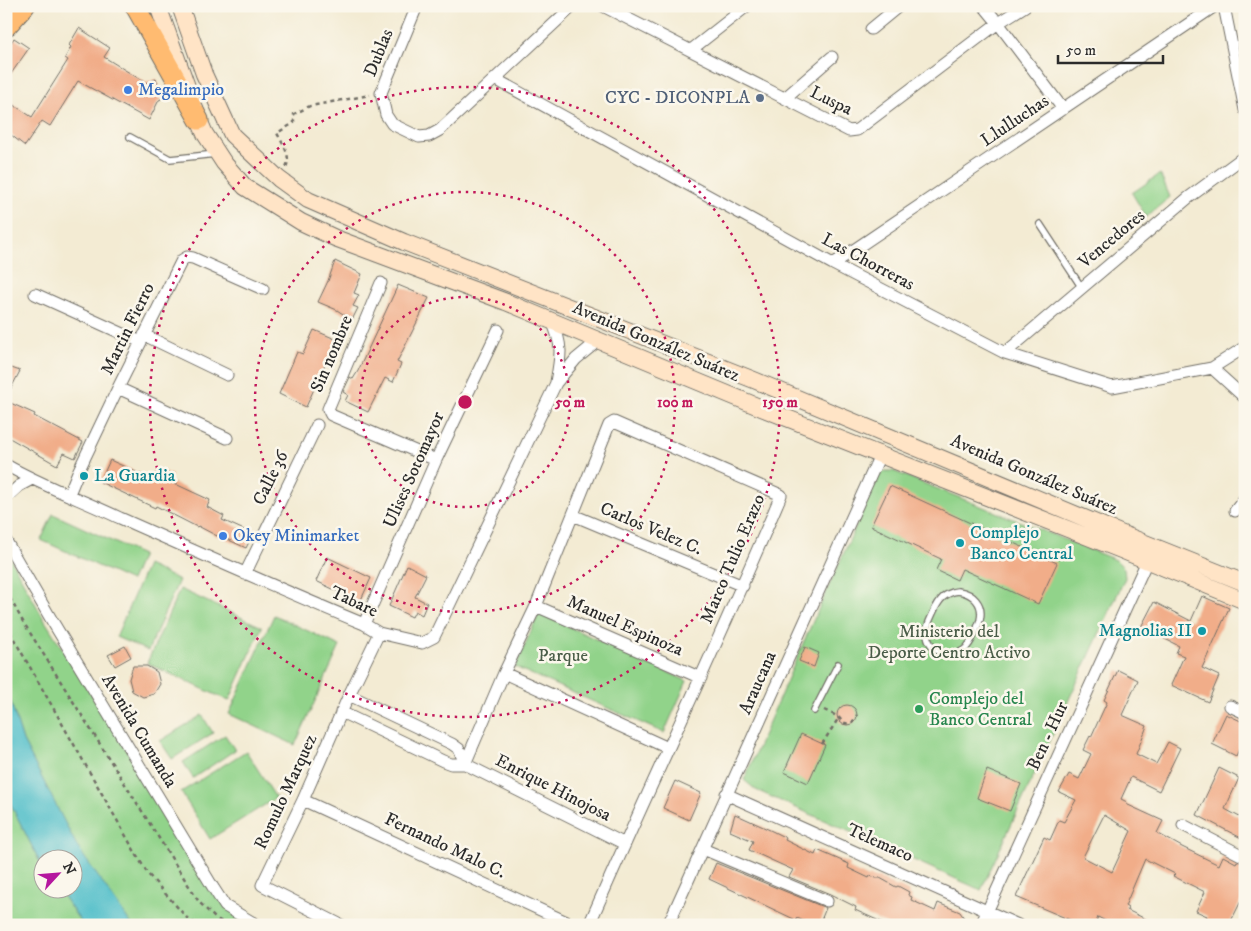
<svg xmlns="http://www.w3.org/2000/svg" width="1251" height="931" viewBox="0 0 1251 931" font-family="'IM FELL DW Pica',serif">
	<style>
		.green { fill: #91d38a; stroke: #5e7f5a }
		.water { fill: #50bec9; stroke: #3e747a }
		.building { fill: #f1ad89; fill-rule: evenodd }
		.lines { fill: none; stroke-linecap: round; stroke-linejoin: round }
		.lane-casing { stroke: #716e66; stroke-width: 8 }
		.street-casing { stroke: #716e66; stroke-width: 13 }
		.secondary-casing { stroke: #716e66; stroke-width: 18 }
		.primary-casing { stroke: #716e66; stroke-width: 21 }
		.path { stroke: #716e66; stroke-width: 2.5; stroke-dasharray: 4 4; stroke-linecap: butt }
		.lane { stroke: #fff; stroke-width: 5.5 }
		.street { stroke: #fff; stroke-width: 11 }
		.secondary { stroke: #ffe4c6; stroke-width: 16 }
		.primary { stroke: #ffbb71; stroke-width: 19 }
		.ring { fill: none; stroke: #c2185b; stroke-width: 2.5; stroke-dasharray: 2.5 5 }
		.shop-dot { fill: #3f7fe0; stroke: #fbf7ec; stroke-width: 2 }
		.service-dot { fill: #5c6f8a; stroke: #fbf7ec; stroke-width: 2 }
		.culture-dot { fill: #0f9aa8; stroke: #fbf7ec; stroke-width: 2 }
		.leisure-dot { fill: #2e9e5b; stroke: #fbf7ec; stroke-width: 2 }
		.labels { text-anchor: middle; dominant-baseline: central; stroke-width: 5; stroke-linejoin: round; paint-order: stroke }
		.street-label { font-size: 18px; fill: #2b2b2b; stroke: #fbf7ec }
		.shop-label { font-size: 18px; fill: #366cbe; stroke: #fbf7ec; text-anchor: start }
		.service-label { font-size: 18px; fill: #4e5e75; stroke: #fbf7ec; text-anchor: end }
		.culture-label { font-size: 18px; fill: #0d838f; stroke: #fbf7ec; text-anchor: start }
		.park-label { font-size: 18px; fill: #4a5d48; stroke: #fbf7ec }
		.leisure-label { font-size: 18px; fill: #27864d; stroke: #fbf7ec; text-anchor: start }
		.centre { fill: #c2185b; stroke: #fbf7ec; stroke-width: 2.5 }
		.ring-label { font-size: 15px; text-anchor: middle; font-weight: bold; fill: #c2185b; stroke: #fbf7ec; stroke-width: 5; stroke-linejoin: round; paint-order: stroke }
	</style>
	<rect width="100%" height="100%" fill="#fbf7ec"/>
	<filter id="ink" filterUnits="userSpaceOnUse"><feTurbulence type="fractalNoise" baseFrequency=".02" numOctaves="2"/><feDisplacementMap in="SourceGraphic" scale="10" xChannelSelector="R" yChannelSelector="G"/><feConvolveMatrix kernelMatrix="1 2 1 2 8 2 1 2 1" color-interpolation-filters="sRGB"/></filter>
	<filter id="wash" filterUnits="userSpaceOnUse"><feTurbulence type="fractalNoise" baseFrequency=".0096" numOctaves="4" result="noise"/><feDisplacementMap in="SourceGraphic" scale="20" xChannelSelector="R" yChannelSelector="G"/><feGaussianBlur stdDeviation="1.12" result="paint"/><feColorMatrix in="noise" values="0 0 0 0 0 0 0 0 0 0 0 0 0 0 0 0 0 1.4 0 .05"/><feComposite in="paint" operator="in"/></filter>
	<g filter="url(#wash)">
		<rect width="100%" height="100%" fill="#f3ebd3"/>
		<!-- green -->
		<path class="green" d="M1160,174L1170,197L1146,217L1132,193Z
			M885,471H893L1116,560L1124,568L1125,578L981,890L756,790L744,780L801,648L878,477Z
			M53,514L142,555L131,581L41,540Z
			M6,551L45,621L225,906L257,925H132L78,849L23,741L6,687Z
			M147,565L179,580L148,651L116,637Z
			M180,589L262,627L229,701L147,663Z
			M539,613L687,681L664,733L515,667Z
			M274,615L340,646L295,745L229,714Z
			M202,715L213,733L172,759L160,741Z
			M225,735L235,750L193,778L183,762Z
			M246,751L276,798L210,839L181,792Z
			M6,795L42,866V888L58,889L83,925H6Z"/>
		<!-- water -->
		<path class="water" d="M6,687L23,741L78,848L132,925H83L58,889L72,888V858H42V866L6,795Z"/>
		<g id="blocks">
			<!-- building -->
			<path class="building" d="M79,28L110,48L104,57L146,83L156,79L165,97L159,100L149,120L78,81L50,126L42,121L25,146L6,131V100L32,117L68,60L65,58L71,47L69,45Z
				M14,38L29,48L6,81V50Z
				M335,261L362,274L354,293L359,295L353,306L358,308L352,320L337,310L318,302L328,281Z
				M398,285L429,298L397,362L401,364L393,382L385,378L368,412L345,401L348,395L343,392L350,377L353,379L358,371Z
				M314,330L340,341L330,363L326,362L306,407L279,394L297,352L303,354Z
				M6,366L20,371L6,398Z
				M6,401L35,414L34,416L83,442L75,458L64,453L57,465L6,436Z
				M110,460L147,477L164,471L172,475L169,481L210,500L207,507L224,516L222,520L253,534L246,548L218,535L217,536L198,526L197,527L156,506L155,508L100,482Z
				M890,486L1057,563L1038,604L962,569L957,580L936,570L941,559L871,526Z
				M327,557L371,578L360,602L316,581Z
				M407,565L426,575L415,597L427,603L422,615L415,611L412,617L389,606Z
				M1202,596L1229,608L1202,668L1219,676L1208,702L1171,685L1184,656L1176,653L1179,646L1141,627L1154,602L1191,621Z
				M125,646L131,657L115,666L108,655Z
				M805,647L819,653L814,667L799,661Z
				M133,666H147L157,672L160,684L154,694L143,697L132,691L129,679Z
				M1118,670L1138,680L1122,715L1147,726L1136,754L1156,764L1168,742L1180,748L1159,791L1131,777L1121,799L1127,802L1126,804L1163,821L1157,833L1182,847L1219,865L1223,856L1236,863L1237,861L1245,864V893L1229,925H1204L1207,916L1196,911L1205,892L1173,876L1175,874L1145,859L1125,906L1128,908L1127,910L1158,925H1113L1098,917L1095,925H1082L1016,897L1044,837L1050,840L1059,820L1064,822L1076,800L1059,792L1069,774L1079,779L1091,754L1083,750L1090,736L1091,737L1107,702L1104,700ZM1104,815L1131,831L1112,872L1083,857Z
				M837 715a10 10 0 1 1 20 0a10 10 0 1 1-20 0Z
				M1226,714L1245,723V737L1236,756L1212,744Z
				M801,734L825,745L808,783L784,772Z
				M1219,768L1239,778L1225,809L1245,820V840L1197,815Z
				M987,770L1021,784L1010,811L977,798Z
				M675,781L701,793L689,820L663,808Z
				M735,814L772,831L786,838L785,840L815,855L817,850L849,864L848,868L869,878L870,876L876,878H880L896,887L898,886L909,892L908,895L912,897L911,900L935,911L938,903L960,912L964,918L961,925H888L855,910L856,907L830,894L789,877L793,870L749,850L753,841L730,831Z
				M716,863L826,908L819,925H812L797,918L796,920L709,879Z"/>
		</g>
	</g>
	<g filter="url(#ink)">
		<use href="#blocks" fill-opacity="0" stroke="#716e66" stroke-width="1"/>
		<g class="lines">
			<!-- lane casing -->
			<g class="lane-casing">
				<path id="lane" d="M130,137L170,159L216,154
					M1040,224L1082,288
					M958,591C973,593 984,604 980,620C977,629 972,642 966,648C951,662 926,651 927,631C927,624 931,618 933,613C939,600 944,593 958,591Z
					M814,711L838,664"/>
			</g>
			<!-- street casing -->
			<g class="street-casing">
				<path id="street" d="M417,6L381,93L386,115L392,124L419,137L429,136L440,130L573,6
					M603,6L849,131L857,130L998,23L1025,6
					M984,6L998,23L1063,109
					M1224,6L1245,110
					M871,29L899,6
					M691,50L747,6
					M495,79L833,264L1005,353L1112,387L1212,368L1245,347
					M785,98L832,57
					M833,264L1215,6
					M381,283L328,409L331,415L436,460
					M35,294L141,342
					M552,321C563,346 561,355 556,382
					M144,335L227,375
					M1005,353L1188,198L1245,156
					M1212,368L1245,398
					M118,388L227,438
					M6,465C43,486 82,500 120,518C201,554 282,590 364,624L379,633L422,643L434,637L556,383L576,359L599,340
					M69,494L78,472L118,388L182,260L187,257L193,258L263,289
					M6,498L19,486L32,479
					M1235,511L1245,498
					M573,515L743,586
					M6,541L51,619L214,889L225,906L257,925
					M245,574L317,425
					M536,606L701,678
					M364,624L436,460L498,330
					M504,673L668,748
					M349,695L452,744L459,749L465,764
					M1230,706L1245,713
					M341,712L443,761L451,764H465L625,844
					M465,764L504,673L536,606L609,425L614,422L781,495C720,640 652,781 589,925
					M726,794L1018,925
					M303,800L573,925
					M1183,825L1245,857
					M703,849L827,901
					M341,925L262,885L303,800L349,695L379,633
					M668,925L880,455
					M981,925L1147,561"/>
			</g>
			<!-- secondary casing -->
			<g class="secondary-casing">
				<path id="secondary" d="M158,6L199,120L205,134L224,163L245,187L301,222L335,238L506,302L759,407L1121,550L1245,601
					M180,6L204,74L232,135L279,179L308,200L404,242L754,380L1120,533L1245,583"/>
			</g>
			<!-- primary casing -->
			<g class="primary-casing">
				<path id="primary" d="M135,6L199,120
					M6,27L25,6"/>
			</g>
			<!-- path -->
			<path class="path" d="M286,167C292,156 282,143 277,133L294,123V114L310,106L370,95
				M6,591L22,620L199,902L215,918L227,925
				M6,625L147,873L187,918L197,925
				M824,710C828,712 833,714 837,716C843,721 843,725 852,723L857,715
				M822,744L838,719"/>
			<!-- lane -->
			<use href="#lane" class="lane"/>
			<!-- street -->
			<use href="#street" class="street"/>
			<!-- secondary -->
			<use href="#secondary" class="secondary"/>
			<!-- primary -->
			<use href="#primary" class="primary"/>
		</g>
	</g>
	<!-- distance rings -->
	<g class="ring">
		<circle cx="465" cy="402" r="105"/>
		<circle cx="465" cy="402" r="210"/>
		<circle cx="465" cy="402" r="315"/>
	</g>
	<!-- markers -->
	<g class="shop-dot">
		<circle cx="128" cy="90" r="5"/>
		<circle cx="223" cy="536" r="5"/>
	</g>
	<circle class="service-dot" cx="760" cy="98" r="5"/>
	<g class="culture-dot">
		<circle cx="84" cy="476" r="5"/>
		<circle cx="960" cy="543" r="5"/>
		<circle cx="1202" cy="631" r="5"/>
	</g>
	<circle class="leisure-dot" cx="919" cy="709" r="5"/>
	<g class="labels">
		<!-- street labels -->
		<g class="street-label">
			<text transform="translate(379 53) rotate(-68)">Dublas</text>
			<text transform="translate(831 101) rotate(26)">Luspa</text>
			<text transform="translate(1015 121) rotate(-34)">Llulluchas</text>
			<text transform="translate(1112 239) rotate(-40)">Vencedores</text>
			<text transform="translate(868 262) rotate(28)">Las Chorreras</text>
			<text transform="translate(128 329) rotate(-64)">Martin Fierro</text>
			<text transform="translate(656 342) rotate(23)">Avenida González Suárez</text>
			<text transform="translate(332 354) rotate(-67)">Sin nombre</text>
			<text transform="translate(414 470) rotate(-66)">Ulises Sotomayor</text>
			<text transform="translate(1034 475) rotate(23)">Avenida González Suárez</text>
			<text transform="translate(271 478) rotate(-64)">Calle 36</text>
			<text transform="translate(651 529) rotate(23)">Carlos Velez C.</text>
			<text transform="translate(733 559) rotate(-67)">Marco Tulio Erazo</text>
			<text transform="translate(354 602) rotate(25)">Tabare</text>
			<text transform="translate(625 626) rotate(24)">Manuel Espinoza</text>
			<text transform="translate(758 683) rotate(-66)">Araucana</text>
			<text transform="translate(139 731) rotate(59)">Avenida Cumanda</text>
			<text transform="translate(1048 736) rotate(-65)">Ben - Hur</text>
			<text transform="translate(553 788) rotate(27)">Enrique Hinojosa</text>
			<text transform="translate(286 792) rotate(-65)">Romulo Marquez</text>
			<text transform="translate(880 843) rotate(24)">Telemaco</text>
			<text transform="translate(445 846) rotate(25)">Fernando Malo C.</text>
		</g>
		<!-- shop labels -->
		<g class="shop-label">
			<text x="138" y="90">Megalimpio</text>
			<text x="233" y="536">Okey Minimarket</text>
		</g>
		<!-- service labels -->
		<g class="service-label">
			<text x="750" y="98">CYC - DICONPLA</text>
		</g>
		<!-- culture labels -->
		<g class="culture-label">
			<text x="94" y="476">La Guardia</text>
			<text x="970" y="533">Complejo<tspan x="970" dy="21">Banco Central</tspan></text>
			<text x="1192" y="631" text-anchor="end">Magnolias II</text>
		</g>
		<!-- park labels -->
		<g class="park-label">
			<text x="949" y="632">Ministerio del<tspan x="949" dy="21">Deporte Centro Activo</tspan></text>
			<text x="563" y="656">Parque</text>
		</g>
		<!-- leisure labels -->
		<g class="leisure-label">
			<text x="929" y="699">Complejo del<tspan x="929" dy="21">Banco Central</tspan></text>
		</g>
	</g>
	<circle cx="465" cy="402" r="8" class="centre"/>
	<g class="ring-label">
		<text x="570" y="407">50 m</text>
		<text x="675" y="407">100 m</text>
		<text x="780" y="407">150 m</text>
	</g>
	<!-- margin -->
	<rect width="1251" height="931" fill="none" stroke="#fbf7ec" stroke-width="25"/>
	<!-- north arrow -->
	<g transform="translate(58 874) rotate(64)"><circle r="24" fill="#fbf7ec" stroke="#a8a59f"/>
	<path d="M0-4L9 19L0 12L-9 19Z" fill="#b5179e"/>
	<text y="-8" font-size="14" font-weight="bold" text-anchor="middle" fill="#2b2b2b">N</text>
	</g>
	<!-- scale -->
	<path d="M1058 55v8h105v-8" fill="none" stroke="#2b2b2b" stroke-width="2.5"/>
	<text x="1066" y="55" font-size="15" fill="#2b2b2b" stroke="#fbf7ec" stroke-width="4" paint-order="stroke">50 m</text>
</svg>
